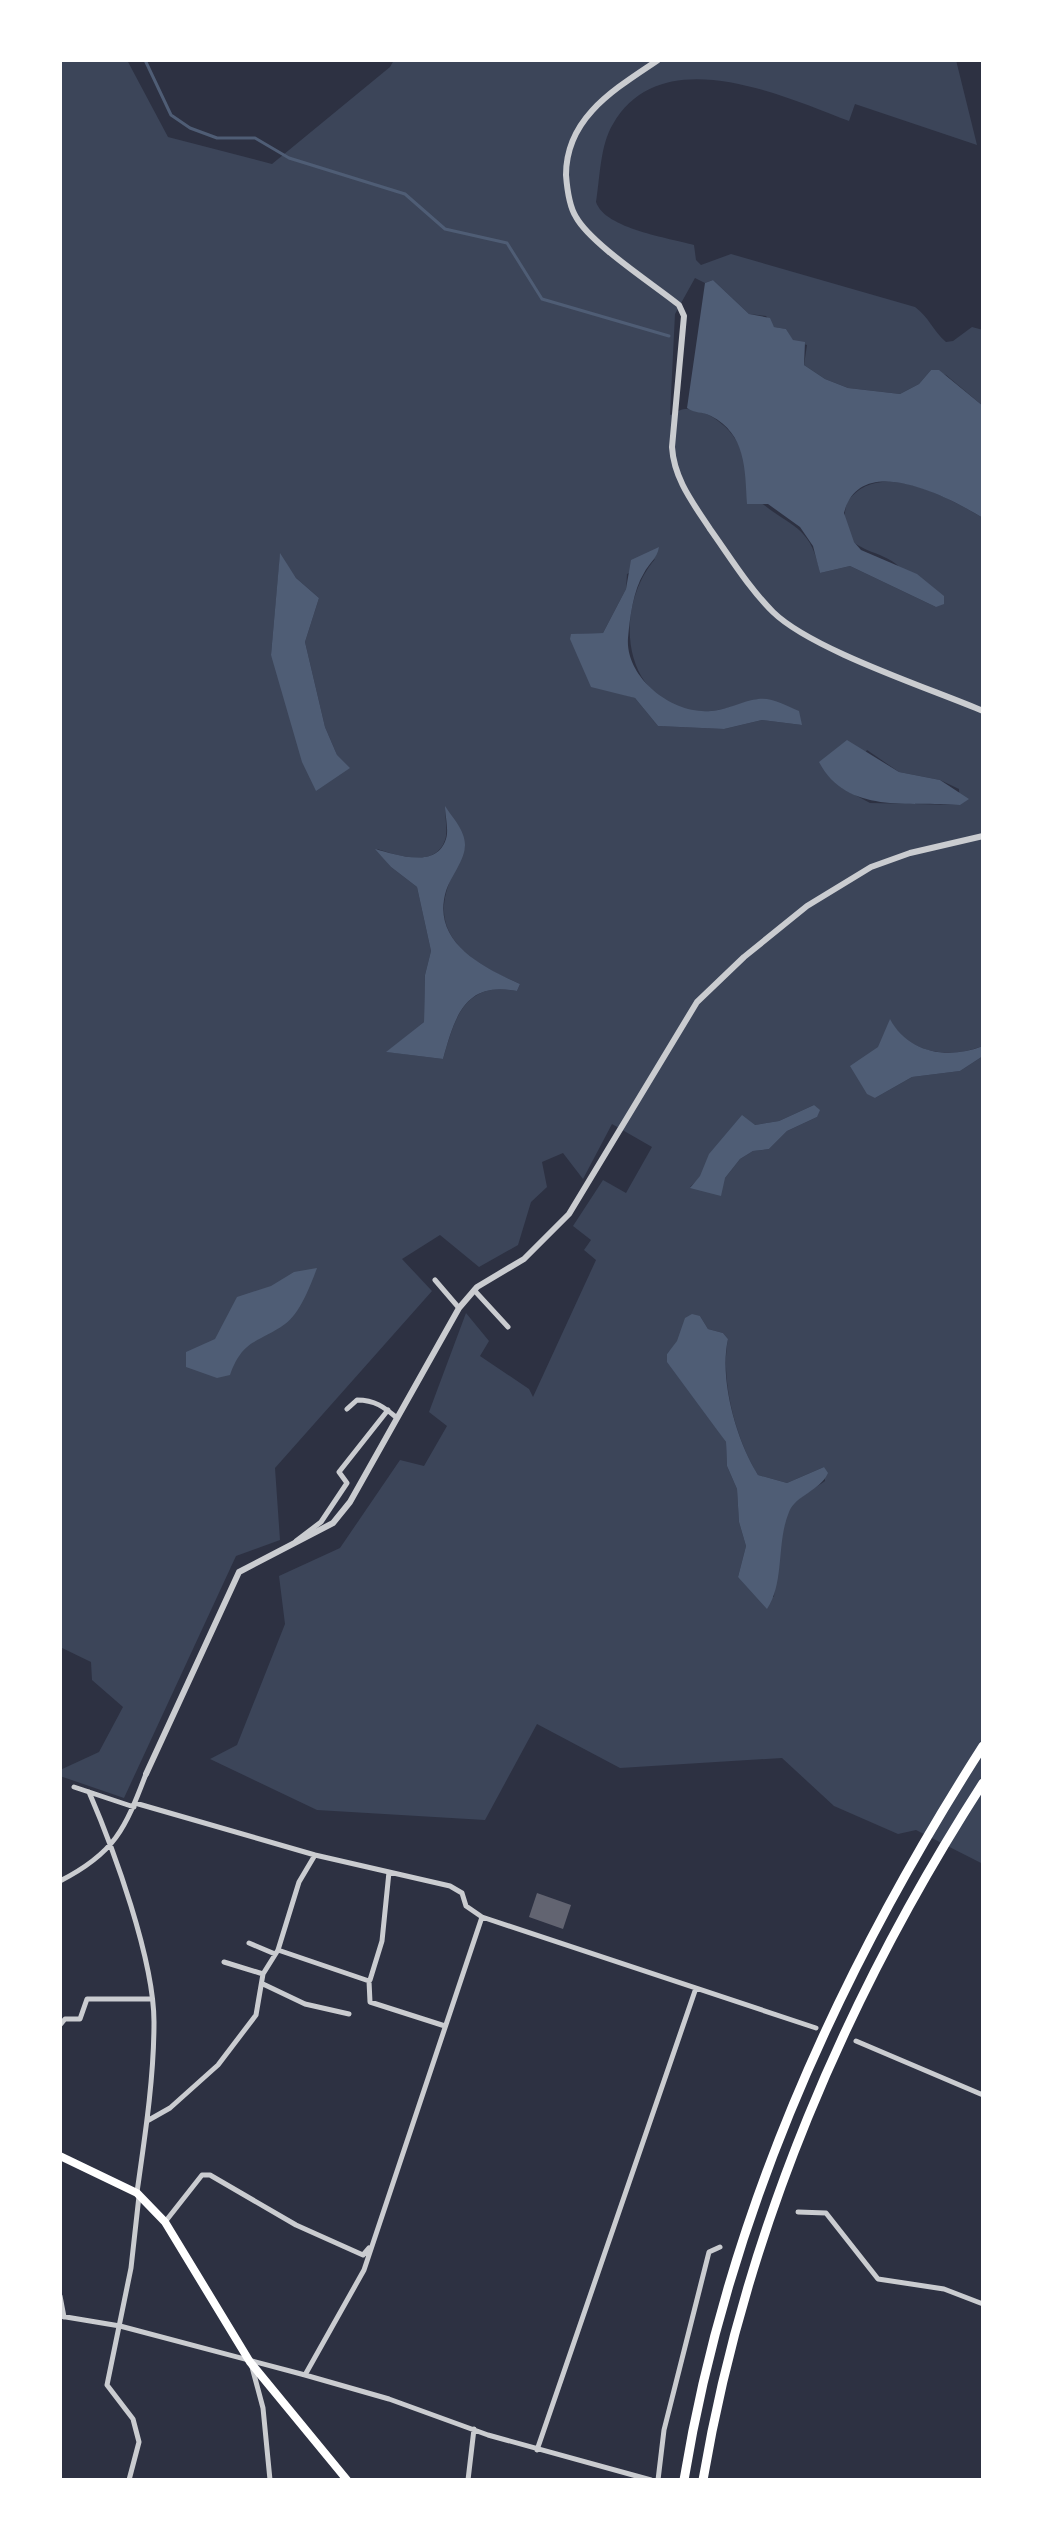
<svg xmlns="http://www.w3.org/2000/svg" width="1043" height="2540" viewBox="0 0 1043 2540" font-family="'Zilla Slab',serif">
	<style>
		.green { fill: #3c4559; fill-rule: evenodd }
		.water { fill: #4f5d75 }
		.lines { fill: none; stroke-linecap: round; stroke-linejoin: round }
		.stream { stroke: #4f5d75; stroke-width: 3 }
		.building { fill: #626471 }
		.minor { stroke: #caccd0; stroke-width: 5 }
		.tertiary { stroke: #caccd0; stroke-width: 6 }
		.trunk { stroke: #fff; stroke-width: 8 }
		.motorway { stroke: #fff; stroke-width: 9 }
	</style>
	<rect width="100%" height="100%" fill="#2d3142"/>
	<!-- green -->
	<path class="green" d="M60,60H127L168,137L272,164L390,67L394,60H956L977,145L855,104L849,121C781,95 661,40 613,124C600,145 600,178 596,202C605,229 670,238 694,245L696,260L701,265L731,254L915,307C929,317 933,331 946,342L953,341L972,327L983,330V406L946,375L931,370L919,384L900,394L848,388L825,379L804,365L807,345L793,341L786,329L774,327L766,316L749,314L713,280L705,283L695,278L675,314L670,415C673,414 682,408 686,409C710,409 738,432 743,457C746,471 747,492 760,502C792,528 811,526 820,573L850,566L936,607C923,593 911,576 896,564C874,546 834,553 847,502C879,457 949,498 983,518V1046C949,1059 909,1054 890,1020L875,1098L912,1077L960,1071L983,1056V1864L916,1830L898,1834L834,1806L782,1758L620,1768L537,1724L485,1820L317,1810L210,1759L237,1745L285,1624L279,1576L340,1548L400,1460L424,1466L447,1426L429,1412L466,1313L489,1341L480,1356L529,1389L533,1397L596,1260L584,1250L591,1240L573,1226L603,1180L626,1193L652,1147L612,1124L583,1179L563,1153L542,1162L547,1187L531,1202L518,1245L479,1267L440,1235L402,1259L432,1291L275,1468L280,1540L236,1556L124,1798L60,1776V1770L99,1752L123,1707L92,1680L91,1662L60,1647ZM280,555L296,578L319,598L305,642L325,727L337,755L271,655ZM655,559C615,606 619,698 693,711C715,714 737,705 758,699L802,725L762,720L724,729L658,726L635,698L602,688L578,634L603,633L626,589L627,574ZM867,750L899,772L940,780L959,789L960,805L870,803L842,788ZM445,808L465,847C459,862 450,877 446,893C433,943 482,967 520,984L517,991C464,981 455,1018 443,1059L387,1052L424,1022L425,975L431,951L417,887L391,867L377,849C397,855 435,869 445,840C448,832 445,817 445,808ZM814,1105L817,1117L787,1131L769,1149L753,1151L740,1159L725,1178L690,1187L755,1125L779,1121ZM700,1316L708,1329L723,1333L728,1339C720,1380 736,1440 758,1475L787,1483L824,1467L825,1481C815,1488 802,1495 794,1504C774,1525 777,1571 774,1597L738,1577L746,1546L739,1522L737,1489L727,1466L726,1442L667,1354Z"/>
	<!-- water -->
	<path class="water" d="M713,280L749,314L770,318L774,327L786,329L793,340L805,342L804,365L825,379L848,388L900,394L919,384L931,370H939L983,406V518C950,498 860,450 844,513L854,542L861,550L917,574L944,596V604L936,607L850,566L820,573L813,546L800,527L768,504H747C745,469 746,434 711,416C702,411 695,414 687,408L705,283Z
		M659,547C657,559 649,563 644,573C633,591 630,617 628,638C625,678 673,715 711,711C727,710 742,701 758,699C772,697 787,706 799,711L802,725L762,720L724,729L658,726L635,698L591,687L570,639L571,634L603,633L626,589L631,560Z
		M280,553L296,578L319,598L305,642L325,727L337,755L350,768L316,791L302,762L271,655Z
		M847,740L899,772L940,780L969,799L960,805C908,801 847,815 819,762Z
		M445,806C452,817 465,830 465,845C465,860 451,876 446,891C431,942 482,967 520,984L517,991C464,981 455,1017 443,1059L386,1052L424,1022L425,975L431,951L417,887L391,867L375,849C395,854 436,870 446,839C449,830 445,815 445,806Z
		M890,1019C908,1053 948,1060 983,1046V1056L960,1071L912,1077L875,1098L867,1094L850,1066L878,1047Z
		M814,1105L820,1110L817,1117L787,1131L769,1149L753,1151L740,1159L725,1178L721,1196L690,1188L700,1176L709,1154L742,1115L755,1125L779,1121Z
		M317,1268C311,1284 300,1314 285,1324C259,1343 243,1338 230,1375L217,1378L186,1367V1352L215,1339L237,1297L271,1286L294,1272Z
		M692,1314L700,1316L708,1329L723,1333L728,1339C719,1379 736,1440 758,1475L787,1483L824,1467L828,1473C820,1491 796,1495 789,1512C776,1543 785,1582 767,1609L738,1577L746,1546L739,1522L737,1489L727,1466L726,1442L667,1362V1354L677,1341L685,1318Z"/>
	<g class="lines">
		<!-- stream -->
		<path class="stream" d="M145,60L171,115L190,128L217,138H255L289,158L405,194L445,229L507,243L542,299L669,336"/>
	</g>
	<!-- building -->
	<path class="building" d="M537,1893L571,1905L563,1929L529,1917Z"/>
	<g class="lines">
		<!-- minor -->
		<path class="minor" d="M435,1280L459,1308
			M474,1290L508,1327
			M347,1409L357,1400C375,1400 384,1407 397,1418
			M296,1541L321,1522L347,1483L339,1472L388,1410
			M74,1787L134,1807
			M89,1792C114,1850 154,1960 154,2022C154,2078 145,2136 137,2192
			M135,1803L315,1855L450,1886L462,1893L466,1906L482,1917L816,2028
			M60,1881C115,1853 125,1829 146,1774
			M249,1943L275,1954
			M278,1950L369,1981L370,2002L445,2026
			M224,1962L263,1974
			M370,1980L382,1941L389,1872
			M263,1984L305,2004L349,2014
			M60,2025L65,2019H80L87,1999H151
			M856,2041L983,2095
			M147,2121L170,2108L218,2065L256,2015L263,1974L278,1950L299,1882L315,1855
			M798,2212L826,2213L878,2279L944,2289L983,2304
			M165,2222L202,2175H210L296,2225L363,2255L369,2248
			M60,2296L64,2317
			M60,2316L120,2326L305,2375L389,2399L488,2435L651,2480
			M252,2367L263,2408L270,2480
			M305,2375L364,2270L482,1917
			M537,2450L696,1988
			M129,2480L139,2442L133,2419L107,2385L131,2268L139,2196
			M468,2480L474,2429
			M658,2480L664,2430L709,2252L720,2247"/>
		<!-- tertiary -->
		<path class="tertiary" d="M658,60C615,89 566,117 566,175C567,188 569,206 576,217C591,244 653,284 679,305L684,316L672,447C674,479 693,503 710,529C730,557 748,587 773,612C812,650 929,688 983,711
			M146,1774L239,1572L333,1523L350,1502L459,1308L477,1287L524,1259L569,1214L697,1002L744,957L807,906L871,867L910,853L983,836"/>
		<!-- trunk -->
		<path class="trunk" d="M60,2156L137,2193L165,2222L250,2362L347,2480"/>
		<!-- motorway -->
		<path class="motorway" d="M684,2480C727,2218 840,1969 983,1746
			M703,2480C745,2232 847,1994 983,1783"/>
	</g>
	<!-- border -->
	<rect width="1043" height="2540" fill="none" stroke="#ffffff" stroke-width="124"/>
</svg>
